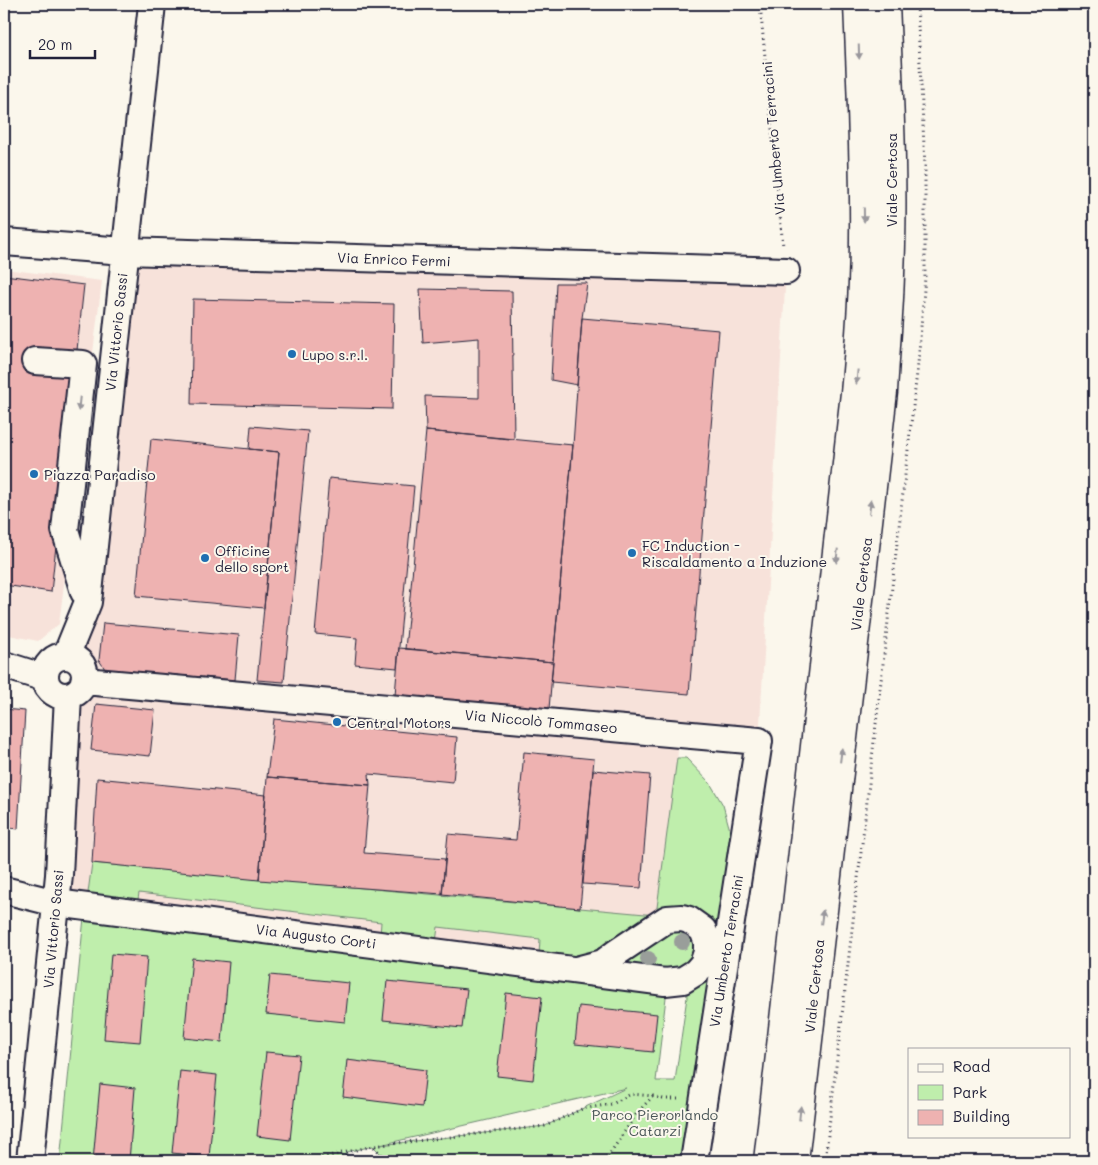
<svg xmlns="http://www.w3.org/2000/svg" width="1098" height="1165" viewBox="0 0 1098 1165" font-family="Mali,sans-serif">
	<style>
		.built { fill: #f7e2da }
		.green { fill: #bfeeac; stroke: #708874; fill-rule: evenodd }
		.building { fill: #eeb2b1; stroke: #22223b }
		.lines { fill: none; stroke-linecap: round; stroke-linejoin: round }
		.minor-casing { stroke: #22223b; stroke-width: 30 }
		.major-casing { stroke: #22223b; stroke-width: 31 }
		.path { stroke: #22223b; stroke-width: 3; stroke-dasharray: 1 4; stroke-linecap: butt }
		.minor { stroke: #fbf7ec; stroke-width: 26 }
		.major { stroke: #fbf7ec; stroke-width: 28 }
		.tree { fill: #999e9a }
		.oneway { fill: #99979c }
		.poi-dot { fill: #1f6fb2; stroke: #fbf7ec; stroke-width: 2 }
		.labels { text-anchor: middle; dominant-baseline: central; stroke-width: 4; stroke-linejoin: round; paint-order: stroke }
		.street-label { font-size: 14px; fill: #22223b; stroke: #fbf7ec }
		.poi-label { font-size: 14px; fill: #22223b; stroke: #fbf7ec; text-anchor: start }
		.park-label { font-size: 14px; fill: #495557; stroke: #fbf7ec }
	</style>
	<rect width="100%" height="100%" fill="#fbf7ec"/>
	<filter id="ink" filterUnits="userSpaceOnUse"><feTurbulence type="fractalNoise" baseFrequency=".02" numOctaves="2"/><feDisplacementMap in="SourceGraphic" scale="10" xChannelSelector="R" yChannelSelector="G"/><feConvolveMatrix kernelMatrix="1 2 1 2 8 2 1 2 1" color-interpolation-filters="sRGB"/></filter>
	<g filter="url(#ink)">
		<!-- built -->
		<path class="built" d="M125,251L786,271L759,741L679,733L667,919L603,963L56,903Z
			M4,269L102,281L59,624L38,641L4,634Z"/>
		<!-- green -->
		<path class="green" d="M677,758H686L710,783L723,805L731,834L694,1161H383V1156L373,1146L347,1152L345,1161H60L85,907L667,989L656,1081H675L687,997L686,987L703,916L616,953L568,958L539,955L540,939L438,927L436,942L380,936L381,922L139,893L137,906L87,900L92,863L656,915ZM626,1088L545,1126L380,1145Z
			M667,927L700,936L687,972L629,965V956Z"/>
		<!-- building -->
		<path class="building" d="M4,275L84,285L51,592L4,585Z
			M556,283H587L582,318L577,385L551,380Z
			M420,289L512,291L514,439L426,431L425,396L479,398V338L423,343Z
			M193,299L394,304L392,409L191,404Z
			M582,318L719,330L689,694L551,682L573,445Z
			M251,426L308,431L284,682L257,680L279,452L249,449Z
			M426,431L573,445L553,662L405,649Z
			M151,439L279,452L264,608L136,596Z
			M329,478L414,486L397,668L355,664L357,638L315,634Z
			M103,623L239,635L235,680L105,669L99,660Z
			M399,648L553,662L549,709L395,695Z
			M96,704L155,710L150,756L91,750Z
			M4,709L25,711L18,829L4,827Z
			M274,719L457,737L453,782L369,774L370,785L267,777Z
			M524,752L594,759L580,908L442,894L448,834L516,840Z
			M593,770L650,775L641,888L583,884Z
			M267,777L370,785L364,853L445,859L442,894L259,880Z
			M97,778L266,795L259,880L92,863Z
			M4,950H6L4,974Z
			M111,954L147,957L140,1042L104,1039Z
			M192,958L229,962L222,1042L184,1038Z
			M270,975L349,983L345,1022L266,1014Z
			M387,981L467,989L462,1028L383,1020Z
			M506,993L542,997L533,1080L497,1076Z
			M579,1006L657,1014L653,1052L575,1044Z
			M266,1052L299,1055L290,1140L257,1136Z
			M347,1060L426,1070L422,1107L343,1097Z
			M180,1071L217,1075L209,1157L172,1153Z
			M100,1084L135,1088L129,1161H93Z"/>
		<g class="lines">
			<!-- minor casing -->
			<g class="minor-casing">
				<path id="minor" d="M4,242L125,251L786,271
					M35,361L83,364L65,530L84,592
					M66,656L88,602L152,4
					M45 676a20 20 0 1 1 40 0a20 20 0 1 1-40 0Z
					M4,665L45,678
					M84,681L759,741L694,1161
					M4,890L56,903L665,982L683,980L696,972L703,964L707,952V941L703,930L689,920L682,918L667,919L616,953L603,963L576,970
					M30,1161L59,875L68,696"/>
			</g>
			<!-- major casing -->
			<g class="major-casing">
				<path id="major" d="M768,1161L855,393C860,341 864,289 864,237C865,159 861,81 858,4
					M794,1161L883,392C885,353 889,313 890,274C894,184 889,94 885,4"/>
			</g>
			<!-- path -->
			<path class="path" d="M760,4L783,247
				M374,1147L383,1156V1161
				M307,1161L373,1146L545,1126L582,1109L612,1104L631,1094L653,1096L663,1099H679L681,1101
				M345,1161L347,1152
				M605,1161L637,1113L653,1096
				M825,1161L918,364L925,277V166L917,4"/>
			<!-- minor -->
			<use href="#minor" class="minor"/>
			<!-- major -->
			<use href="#major" class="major"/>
		</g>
		<!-- trees -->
		<g class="tree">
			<circle cx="682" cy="942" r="8"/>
			<circle cx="648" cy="959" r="8"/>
		</g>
		<!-- one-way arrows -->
		<defs><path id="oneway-solid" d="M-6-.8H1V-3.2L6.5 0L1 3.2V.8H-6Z" transform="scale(1.25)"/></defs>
		<g class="oneway">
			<use href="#oneway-solid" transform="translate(859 52) rotate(88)"/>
			<use href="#oneway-solid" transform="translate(864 215) rotate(89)"/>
			<use href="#oneway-solid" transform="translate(857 377) rotate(95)"/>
			<use href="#oneway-solid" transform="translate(79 404) rotate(96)"/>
			<use href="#oneway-solid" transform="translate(870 507) rotate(-83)"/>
			<use href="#oneway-solid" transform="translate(837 556) rotate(96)"/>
			<use href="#oneway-solid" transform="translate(841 755) rotate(-83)"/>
			<use href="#oneway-solid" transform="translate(822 917) rotate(-83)"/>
			<use href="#oneway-solid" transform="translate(800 1113) rotate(-84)"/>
		</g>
	</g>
	<!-- markers -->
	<g class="poi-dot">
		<circle cx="292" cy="354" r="5"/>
		<circle cx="34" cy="474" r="5"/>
		<circle cx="632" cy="553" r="5"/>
		<circle cx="205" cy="558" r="5"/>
		<circle cx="337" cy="722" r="5"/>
	</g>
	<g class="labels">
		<!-- street labels -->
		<g class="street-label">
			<text transform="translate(773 138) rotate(-95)">Via Umberto Terracini</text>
			<text transform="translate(891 180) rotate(-90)">Viale Certosa</text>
			<text transform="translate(394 259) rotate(2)">Via Enrico Fermi</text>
			<text transform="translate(116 332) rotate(-84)">Via Vittorio Sassi</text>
			<text transform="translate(861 584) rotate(-83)">Viale Certosa</text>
			<text transform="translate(541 721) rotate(5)">Via Niccolò Tommaseo</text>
			<text transform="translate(53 929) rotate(-85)">Via Vittorio Sassi</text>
			<text transform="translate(316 936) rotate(7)">Via Augusto Corti</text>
			<text transform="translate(726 951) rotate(-81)">Via Umberto Terracini</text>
			<text transform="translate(814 986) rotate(-84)">Viale Certosa</text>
		</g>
		<!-- poi labels -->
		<g class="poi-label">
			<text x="302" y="354">Lupo s.r.l.</text>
			<text x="44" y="474">Piazza Paradiso</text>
			<text x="642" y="545">FC Induction -<tspan x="642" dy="16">Riscaldamento a Induzione</tspan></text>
			<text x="215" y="550">Officine<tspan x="215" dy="16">dello sport</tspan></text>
			<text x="347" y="722">Central Motors</text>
		</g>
		<!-- park labels -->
		<g class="park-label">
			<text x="655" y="1114">Parco Pierorlando<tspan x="655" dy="16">Catarzi</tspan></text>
		</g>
	</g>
	<!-- margin -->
	<rect width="1098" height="1165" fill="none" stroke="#fbf7ec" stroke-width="20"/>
	<rect x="10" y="10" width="1078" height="1145" fill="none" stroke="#22223b" stroke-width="2" filter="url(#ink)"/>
	<!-- legend -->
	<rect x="908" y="1048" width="162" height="90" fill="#fbf7ec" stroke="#a4a2a5"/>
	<rect x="918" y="1064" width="25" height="8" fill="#fbf7ec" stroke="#a4a2a5"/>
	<text x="953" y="1072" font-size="15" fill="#22223b">Road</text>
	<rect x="918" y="1085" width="25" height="15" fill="#bfeeac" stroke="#a4a2a5"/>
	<text x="953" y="1098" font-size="15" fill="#22223b">Park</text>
	<rect x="918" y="1110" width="25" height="15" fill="#eeb2b1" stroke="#a4a2a5"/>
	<text x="953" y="1122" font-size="15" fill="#22223b">Building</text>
	<!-- scale -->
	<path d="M30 50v8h65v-8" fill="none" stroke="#22223b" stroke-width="2.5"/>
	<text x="38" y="50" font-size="15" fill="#22223b" stroke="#fbf7ec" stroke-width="4" paint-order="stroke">20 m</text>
</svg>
